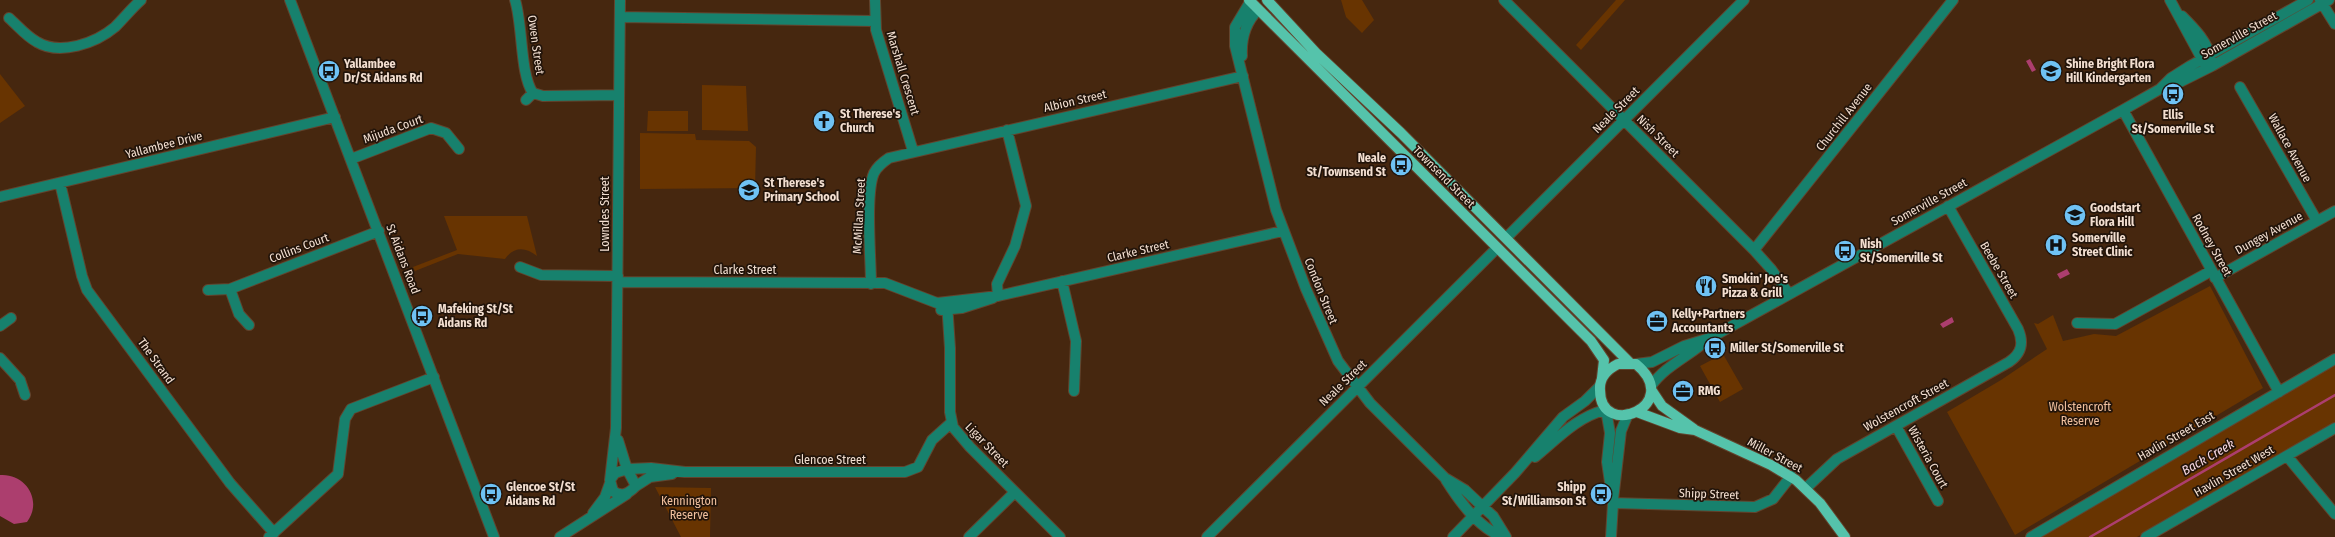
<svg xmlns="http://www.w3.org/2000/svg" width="2335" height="537" viewBox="0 0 2335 537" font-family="'Fira Sans Condensed',sans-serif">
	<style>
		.green { fill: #683401 }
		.water { fill: #ac3e6e }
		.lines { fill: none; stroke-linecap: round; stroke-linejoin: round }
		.stream { stroke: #ac3e6e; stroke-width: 2.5 }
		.minor-casing { stroke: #62442e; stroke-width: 12 }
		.major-casing { stroke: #62442e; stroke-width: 12 }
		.minor { stroke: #17816d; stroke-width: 10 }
		.major { stroke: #55c3ab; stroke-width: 10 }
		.labels { text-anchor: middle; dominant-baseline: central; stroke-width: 3.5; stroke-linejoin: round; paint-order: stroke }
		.street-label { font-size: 12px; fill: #f3dfd1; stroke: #22140a }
		.poi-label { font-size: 12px; font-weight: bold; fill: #f3dfd1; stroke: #22140a; text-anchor: start }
		.park-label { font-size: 12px; fill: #f1c09e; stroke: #22140a }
		.water-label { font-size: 13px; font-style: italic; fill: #f7d8e2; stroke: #22140a }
	</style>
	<rect width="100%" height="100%" fill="#46270f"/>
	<!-- green -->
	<path class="green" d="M1341,0H1362L1374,20L1362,33L1346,17Z
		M1616,0H1625L1581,50L1576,45Z
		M0,74L25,106L0,123Z
		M702,85L746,86L748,131L702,130Z
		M648,111H688V131H647Z
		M640,133L695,134L696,140L749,141L756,147L755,188L640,189Z
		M444,216H527L537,256C526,247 514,246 505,259L458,254L415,271L413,267L457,250Z
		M2210,286L2263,388L2015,535L1947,412L2001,380L2047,349L2034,323L2038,324L2053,315L2063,341L2094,334L2116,336Z
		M1723,354L1743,389L1720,402L1700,366Z
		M2335,364V422L2137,537H2038Z
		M655,487L711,488L710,537H681Z"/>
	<!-- water -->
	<path class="water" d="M2030,59L2036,70L2032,72L2026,61Z
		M2067,269L2070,274L2060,279L2057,274Z
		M1952,317L1954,322L1943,328L1940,324Z
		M0,475C26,473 43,501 27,522L14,524L0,516Z"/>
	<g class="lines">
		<!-- stream -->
		<path class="stream" d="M2090,537L2335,395"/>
		<!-- minor casing -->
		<g class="minor-casing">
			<path id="minor" d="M290,0L494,537
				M515,0C523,25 520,75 533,93L543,96L619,95
				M875,0L876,30L913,151
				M1504,0L1754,250L1771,269L1789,294
				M2170,0L2202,59L2207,63
				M2320,0L2335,24
				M1250,2L1235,27V46L1276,210L1306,289L1338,361L1370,403L1445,478L1465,490L1483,507L1493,516L1506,537
				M2182,16C2194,28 2209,43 2211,60
				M620,17L874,21
				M9,18C18,26 26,36 37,42C60,56 96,43 115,27C124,18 132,8 141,0
				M1242,56C1241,38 1245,23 1258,10
				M2240,87L2317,221
				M2162,88L2176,84L2212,66L2329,0
				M526,100L533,93
				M2123,110L2279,392
				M351,159L431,128L446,133L459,149
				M60,183L82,276L87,290L230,483L274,533
				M0,197L335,117
				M1506,238L1744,0
				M1754,250L1953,0
				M520,267L541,275L618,276
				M2215,278L2335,211
				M1062,281L1076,341L1074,391
				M618,282L885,283L937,303L998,296L1283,231
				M871,284C871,260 865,193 874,173C877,167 883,162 889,158L1243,76
				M230,289L239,314L249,325
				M208,290L230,289L379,231
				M998,296L997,284L1015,246L1026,206L1007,130
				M947,303L950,348V412L953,427L970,447L1060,537
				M941,310L962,308L993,298
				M2077,323L2115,324L2211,271
				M0,326L11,318
				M0,358L20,380L25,395
				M1636,364L1652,362L1684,346L1710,338L2123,110L2160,89L2171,78L2190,66L2308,0
				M1651,386C1665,366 1689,356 1707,340
				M1606,410L1610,433L1607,462L1613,503L1611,537
				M1896,426L1938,501
				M618,440L627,469
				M2287,456L2335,514
				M1535,457C1558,438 1577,417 1605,410
				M627,469L636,486C629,493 622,498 613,491L610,480L615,473Z
				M628,469L651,468L685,472H905L918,467L932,440L952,422
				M610,480L616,428L620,0
				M1446,480C1460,502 1477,526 1502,537
				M636,486L650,477L672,474
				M1806,488L1837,459L2009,362C2022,353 2024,343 2018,329L1948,206
				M1613,500L1621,431L1628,414
				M1613,503L1755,507L1773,499L1791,476
				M593,513L605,497L610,483
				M269,537L338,474L345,419L351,409L434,377
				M560,537L627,494
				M969,537L1015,492
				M1207,537L1497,248
				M1453,537L1515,473L1563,417L1585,401L1600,386
				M2031,537L2335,359
				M2146,537L2335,428"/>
		</g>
		<!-- major casing -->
		<g class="major-casing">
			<path id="major" d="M1249,0L1591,341L1604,360L1602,378
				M1267,0L1316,53L1401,133L1630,363
				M1618,364H1636C1685,405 1600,441 1600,390C1599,378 1608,369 1618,364Z
				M1652,391L1662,406L1694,429
				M1637,412L1680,428L1695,430L1771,465L1796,480L1820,503L1845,537"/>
		</g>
		<!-- minor -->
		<use href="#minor" class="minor"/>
		<!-- major -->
		<use href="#major" class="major"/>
	</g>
	<!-- icons -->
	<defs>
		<g id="bus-disc" transform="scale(1.15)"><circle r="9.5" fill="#6fc2f4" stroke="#22140a"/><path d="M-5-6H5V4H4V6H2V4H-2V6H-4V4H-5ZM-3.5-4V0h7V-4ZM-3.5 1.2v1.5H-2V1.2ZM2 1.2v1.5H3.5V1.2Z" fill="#111"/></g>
		<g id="school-disc" transform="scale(1.15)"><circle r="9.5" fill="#6fc2f4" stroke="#22140a"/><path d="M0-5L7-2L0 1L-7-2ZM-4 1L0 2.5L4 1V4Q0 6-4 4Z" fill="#111"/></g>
		<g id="church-disc" transform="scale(1.15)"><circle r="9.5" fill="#6fc2f4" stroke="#22140a"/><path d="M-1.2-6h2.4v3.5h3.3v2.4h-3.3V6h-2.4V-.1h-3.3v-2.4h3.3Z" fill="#111"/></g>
		<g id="hospital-disc" transform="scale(1.15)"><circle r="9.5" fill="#6fc2f4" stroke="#22140a"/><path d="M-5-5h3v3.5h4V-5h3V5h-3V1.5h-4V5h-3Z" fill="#111"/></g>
		<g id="restaurant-disc" transform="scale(1.15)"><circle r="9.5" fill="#6fc2f4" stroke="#22140a"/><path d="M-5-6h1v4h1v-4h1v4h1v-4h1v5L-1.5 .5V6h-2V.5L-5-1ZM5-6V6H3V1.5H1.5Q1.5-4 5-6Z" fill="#111"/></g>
		<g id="office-disc" transform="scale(1.15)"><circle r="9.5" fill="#6fc2f4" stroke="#22140a"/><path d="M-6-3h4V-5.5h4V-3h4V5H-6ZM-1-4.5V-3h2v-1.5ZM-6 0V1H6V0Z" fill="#111"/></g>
	</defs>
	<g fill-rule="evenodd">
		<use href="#bus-disc" x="329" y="71"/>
		<use href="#school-disc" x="2051" y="71"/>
		<use href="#bus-disc" x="2173" y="94"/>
		<use href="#church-disc" x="824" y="121"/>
		<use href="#bus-disc" x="1401" y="165"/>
		<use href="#school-disc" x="749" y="190"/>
		<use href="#school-disc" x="2075" y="215"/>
		<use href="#hospital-disc" x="2056" y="245"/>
		<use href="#bus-disc" x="1845" y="251"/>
		<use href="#restaurant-disc" x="1706" y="286"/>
		<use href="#bus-disc" x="422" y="316"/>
		<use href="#office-disc" x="1657" y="321"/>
		<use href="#bus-disc" x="1715" y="348"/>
		<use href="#office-disc" x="1683" y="391"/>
		<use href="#bus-disc" x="491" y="494"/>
		<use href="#bus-disc" x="1601" y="494"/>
	</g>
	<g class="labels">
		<!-- street labels -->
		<g class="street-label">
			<text transform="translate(2239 35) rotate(-29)">Somerville Street</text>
			<text transform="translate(536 45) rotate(82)">Owen Street</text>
			<text transform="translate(903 73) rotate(73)">Marshall Crescent</text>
			<text transform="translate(1075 101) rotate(-13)">Albion Street</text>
			<text transform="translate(1616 110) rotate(-45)">Neale Street</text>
			<text transform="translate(1844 117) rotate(-52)">Churchill Avenue</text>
			<text transform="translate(393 129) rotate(-20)">Mijuda Court</text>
			<text transform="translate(1658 136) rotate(45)">Nish Street</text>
			<text transform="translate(164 145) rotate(-14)">Yallambee Drive</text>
			<text transform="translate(2290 148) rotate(61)">Wallace Avenue</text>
			<text transform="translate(1444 177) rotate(45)">Townsend Street</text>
			<text transform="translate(1929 202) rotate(-29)">Somerville Street</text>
			<text transform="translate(605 214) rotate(-90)">Lowndes Street</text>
			<text transform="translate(859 216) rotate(-87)">McMillan Street</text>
			<text transform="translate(2269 233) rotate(-29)">Dungey Avenue</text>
			<text transform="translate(2212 245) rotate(61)">Rodney Street</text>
			<text transform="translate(299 248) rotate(-21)">Collins Court</text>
			<text transform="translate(1138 251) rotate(-13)">Clarke Street</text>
			<text transform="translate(403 259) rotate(69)">St Aidans Road</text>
			<text x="745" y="270">Clarke Street</text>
			<text transform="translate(1999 270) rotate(60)">Beebe Street</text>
			<text transform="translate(1321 291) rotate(68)">Condon Street</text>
			<text transform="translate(156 361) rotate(54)">The Strand</text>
			<text transform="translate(1343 383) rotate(-44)">Neale Street</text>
			<text transform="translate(1906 405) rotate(-29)">Wolstencroft Street</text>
			<text transform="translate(2176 436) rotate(-30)">Havlin Street East</text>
			<text transform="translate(987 445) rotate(46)">Ligar Street</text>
			<text transform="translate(1775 455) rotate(28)">Miller Street</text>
			<text transform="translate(1928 457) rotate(61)">Wisteria Court</text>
			<text x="830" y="460">Glencoe Street</text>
			<text transform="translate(2234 471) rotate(-30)">Havlin Street West</text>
			<text transform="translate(1709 494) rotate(2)">Shipp Street</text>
		</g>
		<!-- poi labels -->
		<g class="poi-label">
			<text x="344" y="64">Yallambee<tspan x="344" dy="14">Dr/St Aidans Rd</tspan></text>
			<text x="2066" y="64">Shine Bright Flora<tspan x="2066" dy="14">Hill Kindergarten</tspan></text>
			<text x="840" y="114">St Therese's<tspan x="840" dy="14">Church</tspan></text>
			<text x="2173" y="115" text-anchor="middle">Ellis<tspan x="2173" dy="14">St/Somerville St</tspan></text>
			<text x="1386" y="158" text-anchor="end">Neale<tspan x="1386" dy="14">St/Townsend St</tspan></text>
			<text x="764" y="183">St Therese's<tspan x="764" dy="14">Primary School</tspan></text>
			<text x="2090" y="208">Goodstart<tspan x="2090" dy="14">Flora Hill</tspan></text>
			<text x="2072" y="238">Somerville<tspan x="2072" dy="14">Street Clinic</tspan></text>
			<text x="1860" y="244">Nish<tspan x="1860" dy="14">St/Somerville St</tspan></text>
			<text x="1722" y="279">Smokin' Joe's<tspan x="1722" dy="14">Pizza &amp; Grill</tspan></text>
			<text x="438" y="309">Mafeking St/St<tspan x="438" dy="14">Aidans Rd</tspan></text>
			<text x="1672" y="314">Kelly+Partners<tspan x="1672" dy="14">Accountants</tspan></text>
			<text x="1730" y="348">Miller St/Somerville St</text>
			<text x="1698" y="391">RMG</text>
			<text x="506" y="487">Glencoe St/St<tspan x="506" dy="14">Aidans Rd</tspan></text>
			<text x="1586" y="487" text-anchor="end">Shipp<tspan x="1586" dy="14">St/Williamson St</tspan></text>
		</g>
		<!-- park labels -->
		<g class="park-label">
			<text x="2080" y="407">Wolstencroft<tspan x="2080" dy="14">Reserve</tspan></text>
			<text x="689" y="501">Kennington<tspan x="689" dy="14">Reserve</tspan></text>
		</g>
		<!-- water labels -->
		<g class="water-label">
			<text transform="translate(2208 457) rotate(-30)">Back Creek</text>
		</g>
	</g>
</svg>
